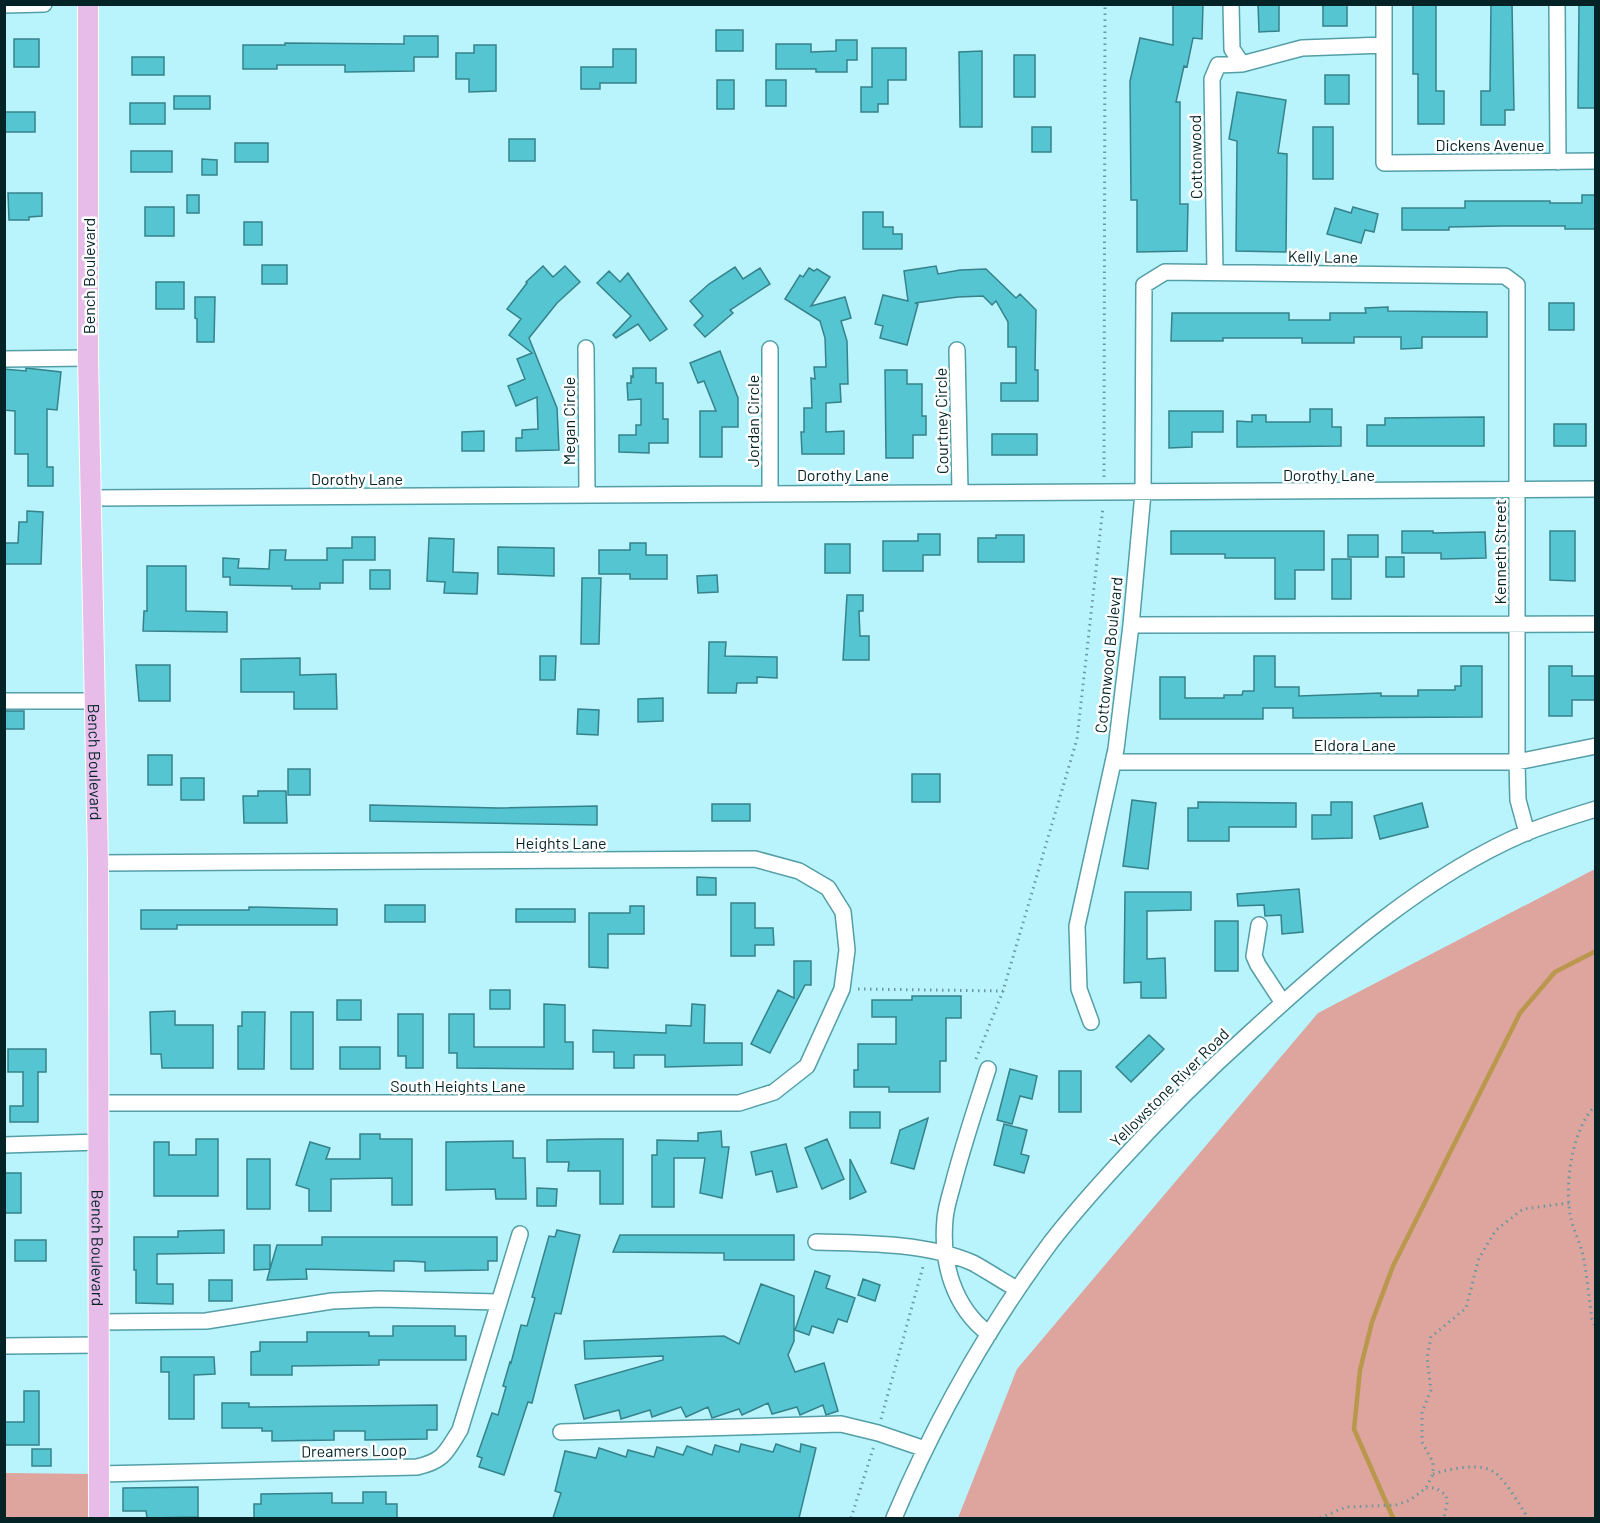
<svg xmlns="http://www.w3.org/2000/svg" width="1600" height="1523" viewBox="0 0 1600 1523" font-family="Barlow,sans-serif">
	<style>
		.green { fill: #dea49e }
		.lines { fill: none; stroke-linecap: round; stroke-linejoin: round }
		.stream { stroke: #b9974c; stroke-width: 4.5 }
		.building { fill: #54c5d1; stroke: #36828b; stroke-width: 1.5 }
		.minor-casing { stroke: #549ea7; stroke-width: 18 }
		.major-casing { stroke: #fff; stroke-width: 22 }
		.path { stroke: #69999f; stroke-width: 3; stroke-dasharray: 1.5 4.5; stroke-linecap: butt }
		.minor { stroke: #fff; stroke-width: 15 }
		.major { stroke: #e7bce9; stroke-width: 20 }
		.labels { text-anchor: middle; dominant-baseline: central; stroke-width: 5; stroke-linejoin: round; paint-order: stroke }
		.street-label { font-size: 16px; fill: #032327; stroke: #fff }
	</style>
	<rect width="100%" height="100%" fill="#b9f4fc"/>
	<!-- green -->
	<path class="green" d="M1595,869V1518H958L1017,1369L1318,1013Z
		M5,1473L99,1474V1518H5Z"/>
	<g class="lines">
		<!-- stream -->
		<path class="stream" d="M1393,1518L1354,1429L1360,1370L1372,1322L1393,1266L1520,1013L1555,972L1596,951"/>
	</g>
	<!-- building -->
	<path class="building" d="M1173,4H1203L1202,39L1193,38L1187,67L1184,66L1176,102H1180V204H1188L1187,251L1137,252V200H1131L1130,81L1140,38L1173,45Z
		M1258,4H1279V31L1259,32Z
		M1323,4H1347V26H1323Z
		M1413,4H1436V91H1444V124H1418V74H1413Z
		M1491,4H1512L1514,110H1505V125H1481V91H1490Z
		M1579,4H1596V108H1578Z
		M716,30H743V51H716Z
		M404,36H438V57H414V71L345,72V65H277V69H243V45H285V43L404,44Z
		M14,39H39V67H14Z
		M836,40H857V60H847V72H816V69H776V44H811V52L836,51Z
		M474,45H496V91L469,92V79H456V53H474Z
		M872,48H906V80H888V104H878V112H861V87H872Z
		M613,49H636V83H600V89H581V67H613Z
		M982,51V127H960L959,52Z
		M1014,55H1035V97H1014Z
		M132,57H164V75H132Z
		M1325,75H1349V104H1325Z
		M717,80H734V109H717Z
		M766,80H786V106H766Z
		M1237,92L1286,100L1278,153L1287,154L1286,252L1236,251L1237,141L1229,139Z
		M174,96H210V109H174Z
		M130,103H165V124H130Z
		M4,112H35V132H4Z
		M1032,127H1051V152H1032Z
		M1313,127H1333V179H1313Z
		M509,139H535V161H509Z
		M235,143H268V162H235Z
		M131,151H172V172H131Z
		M202,159L217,160V175H202Z
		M8,193H42V216L29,217V220H9Z
		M187,195H199V213H187Z
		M1582,195H1596V229H1565V226H1502L1449,227V230H1402V208H1465V201H1550V203H1582Z
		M145,207H174V236H145Z
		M1353,207L1378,214L1374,232L1365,230L1361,243L1327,234L1335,208L1351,213Z
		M863,212H883V227H893V234H902V249H863Z
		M244,222H262V245H244Z
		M262,265H287V284H262Z
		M543,266L553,277L565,266L580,282L557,303L529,338L557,408L559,450L516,451V438H522V430L538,429L537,397L516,406L508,386L525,379L517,359L532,353L509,335L521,319L507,309L527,283L526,282Z
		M936,266L938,274L960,270L986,269L1016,298L1020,294L1036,310L1035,370H1038V401H1001V383H1016V347H1008V322L996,301L992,305L983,296L958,297L915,303L918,304L907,345L880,338L883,326L875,324L883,295L908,301L904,271Z
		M735,267L743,279L760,268L770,284L730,310L733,313L705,337L694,325L703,316L690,301L709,284Z
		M809,268L814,271L817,269L830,277L811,306L845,297L851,318L841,321L847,341L848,384H840L841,402L826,403V432L844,431V454H802L801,432H804V408H812L811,378L815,379L814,367H826L825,338L820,321L785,299L800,275L803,277Z
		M609,271L620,282L628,273L667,329L650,341L638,324L616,338L613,335L631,316L597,283Z
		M156,282H184V309H156Z
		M195,297H215L214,342H197V319L195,318Z
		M1549,303H1574V330H1549Z
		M1388,307V311L1487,312V337H1422V348L1401,349V337H1354V343H1302V338H1223V341H1171L1172,313H1289V320H1330V313H1366L1365,308Z
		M720,351L738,398V427H722V457H700V411H716L704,381L698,383L690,363Z
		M26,368L61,372L57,410L47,409V467H53V486H28V454H15V411L4,410V369L26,371Z
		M633,368H656V383H663V419H668V443H649V453L619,452V435H636V425H641V399L628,400L627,383H631V376L633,377Z
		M885,370H907V384H922V416H926V435H913V458H886Z
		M1310,409H1332V427H1341V446L1237,447V421L1252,422V415H1266V422H1310Z
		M1169,411H1223V432H1192V447L1169,448Z
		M1484,417V446H1367V425H1385V418Z
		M1554,424H1586V446H1554Z
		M484,431V451H462V432Z
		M992,434H1037V455H992Z
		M27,511L43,512L41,564H4V543H18L19,522H27Z
		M1171,531H1324V570H1295V599H1275V558H1225V554H1171Z
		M1402,531H1433V533L1485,532L1486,558L1441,559V553H1402Z
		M1550,531H1575V581L1550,580Z
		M918,534H940V555H923V571H883V541H918Z
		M996,535H1024V562H978V538H996Z
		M1348,535H1378V557H1348Z
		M352,537H375V560H343V583H320V589H292V586L230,585V577H223V558L239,559L238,568L269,569L270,550H286L285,560H327V548H352Z
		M429,538L454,539L453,572L478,573L477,594L444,593L445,582L427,581Z
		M630,543H646V555H667V579H630V574H599V550H630Z
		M825,544H850V573H825Z
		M498,547L554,548V576L498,574Z
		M1386,557H1404V577H1386Z
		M1332,559H1351V599H1332Z
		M147,566H186V611L227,612V632L143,631L144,611H147Z
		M370,570H390V589H370Z
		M717,575L718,592L698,593L697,576Z
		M582,578H601L599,644H581Z
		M847,595H863V611H859L860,636H869V660H843Z
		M709,642H726L725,656L777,657V678L757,677V683H737L736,693H708Z
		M540,656H556L555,680H540Z
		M1254,656H1275V687H1299V696L1381,693V696H1418V690H1455V686H1461V666H1482V717L1293,718V708H1263V719H1160V677H1185V698H1224V695H1242L1243,691H1254Z
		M300,658V675L336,674L337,709H294V692H241V659Z
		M136,665H170V701H139Z
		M1549,666H1572V676H1596V700H1572V716H1549Z
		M663,698V721L638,722V699Z
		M578,709L599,710L598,735L577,734Z
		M4,711H24V729H4Z
		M148,755H172V785H148Z
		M288,769H310V795H288Z
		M912,774H940V802H912Z
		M181,778H204V800H181Z
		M258,791H286L287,823H244L243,796H258Z
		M1132,800L1156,803L1148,869L1123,866Z
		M1198,802L1296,803V827H1229V841H1188V808H1198Z
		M1331,802H1352V838L1312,839V815H1331Z
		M1422,803L1428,827L1380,839L1374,816Z
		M712,804H750V821H712Z
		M370,805L498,808L597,806V825L370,821Z
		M697,877L716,878V895H697Z
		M1299,889L1303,932L1282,934L1281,915L1265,916L1264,905L1238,906L1237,894Z
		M1125,892H1191V910L1147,911V959L1165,958L1166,998H1141V982L1124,983Z
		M731,903H755V928H773L774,945H755V956H731Z
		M385,905H425V922H385Z
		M630,906H644V934H608V968L589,967V913H630Z
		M249,907L337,909V925H177V929H141V910H249Z
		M516,909H575V922H516Z
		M1215,921H1238V971H1215Z
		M794,961H811V985H805L770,1053L751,1044L778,990L794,998Z
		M490,990H510V1009H490Z
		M912,996H961V1018H946V1061H940V1092H889V1087H854V1070H858V1044H896V1017H872V1000H912Z
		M337,1000H361V1020H337Z
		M544,1004L565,1005V1042H573V1069L457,1068V1053H449V1014H474V1047H544Z
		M692,1004L705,1005L704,1043H742V1065L665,1067V1055H634V1068H614V1052H593V1030L666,1033V1025L691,1026Z
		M175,1011V1025H213V1068H162L161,1054H151L150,1012Z
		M242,1012H265L264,1069H238V1026H242Z
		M291,1012H313V1069H291Z
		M398,1014H423V1068H406V1056H398Z
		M1149,1035L1164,1049L1131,1082L1116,1067Z
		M340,1047H380V1069H340Z
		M8,1049H46V1072H38V1122H10V1106H23V1072H8Z
		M1010,1069L1037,1076L1032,1099L1020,1096L1012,1124L997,1120Z
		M1059,1071H1081V1112H1059Z
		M850,1112H880V1128H850Z
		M928,1118L914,1169L891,1163L900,1130Z
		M1004,1124L1027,1130L1021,1154L1029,1156L1024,1173L994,1165Z
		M721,1131L722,1147H729L722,1198L700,1193L705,1158H674V1207H652V1155H657V1140L698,1141V1133Z
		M360,1134H380V1139H412V1205H392V1178L331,1179V1211H309V1189L296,1185L310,1142L330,1148L326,1159H360Z
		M196,1139H218V1196H154V1142H169V1155H196Z
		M600,1139H623V1204H600V1171H568L569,1162H547V1140Z
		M827,1139L844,1179L822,1189L805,1148Z
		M513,1141V1158H525L526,1199H496L495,1189L446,1190V1142Z
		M786,1144L797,1187L777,1192L772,1171L756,1175L751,1152Z
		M247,1159H270V1209H247Z
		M850,1159L866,1192L850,1199Z
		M4,1173H21V1213H4Z
		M537,1188L557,1189L556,1206H537Z
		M224,1230V1253L157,1254V1284H173V1304L136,1303V1270H134V1237H178V1231Z
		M557,1230L580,1235L561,1314L555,1313L532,1403L528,1402L504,1475L479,1467L482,1458L477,1456L492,1413L498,1415L506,1387L503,1386L510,1362L511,1363L521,1325L527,1326L535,1298L532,1297L549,1236L555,1237Z
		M620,1235H794V1260H724V1253L613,1252Z
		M322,1237H497V1261H488V1270L425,1271V1262L407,1261H394V1271L306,1269L307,1279L267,1280L270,1269L254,1270V1245H270V1269L277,1245H322Z
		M15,1240H46V1261H15Z
		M815,1271L830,1276L826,1288L855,1298L847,1322L838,1319L833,1333L812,1326L809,1335L795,1330Z
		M863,1279L880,1285L875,1301L858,1295Z
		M209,1280H232V1301H209Z
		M761,1284L794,1296V1341L788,1355L795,1372L824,1363L838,1411L826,1415L823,1405L800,1415L797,1407L772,1414L768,1403L742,1415L739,1409L712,1418L708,1407L686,1417L681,1407L652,1417L650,1410L621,1419L619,1410L584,1419L575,1385L663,1360V1356L585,1359L584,1341L724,1336L739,1344Z
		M393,1326H455V1336H466V1360H379V1365L292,1366V1375H251V1352L260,1351V1342H307V1332H369V1336H393Z
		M161,1357H214L215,1374L194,1375V1419H169V1372H161Z
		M24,1391H39V1445H4V1422H24Z
		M222,1403H249V1407L437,1405V1430H427V1439L365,1440V1431H334V1440L272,1441V1431H262V1428H222Z
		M741,1444L773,1452L776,1444L800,1452L801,1444L816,1448L799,1518H553L561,1493L555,1491L565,1451L596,1458L599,1448L626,1457L628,1450L654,1457L657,1447L683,1455L687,1446L712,1455L715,1445L739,1452Z
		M32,1449H51V1466H32Z
		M198,1487V1517L147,1518L146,1511H123V1488Z
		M363,1492H386V1504H397V1518H254V1504H261V1494L332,1493V1503H363Z"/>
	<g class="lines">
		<!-- minor casing -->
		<g class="minor-casing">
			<path id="minor" d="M1231,4L1232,49L1242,64
				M1384,4V163L1596,161
				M1557,4L1558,162
				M4,5L44,4
				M1215,273L1212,79L1218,65L1242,64L1302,48L1384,45
				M586,348L587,494
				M957,350L960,491
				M4,359L88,358
				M770,493V349
				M91,498L1596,489
				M1131,625L1596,624
				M4,701H96
				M1113,762H1517L1596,746
				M98,863L755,859L799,871L828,888L843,912L847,950L842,989L807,1066L774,1092L739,1103H99
				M1259,925L1254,956L1258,965L1283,1003
				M1091,1022L1079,989L1077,926L1116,749L1131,625L1143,493L1144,285L1165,272L1505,276L1517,285V762L1518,800L1527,833
				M988,1069C976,1107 963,1145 953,1184C950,1195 946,1207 945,1219C941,1262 953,1307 989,1334
				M4,1145L99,1142
				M816,1242C865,1243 928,1243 973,1263C988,1271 1002,1281 1017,1289
				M99,1322L206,1321L332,1301L380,1299L498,1302
				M4,1346L99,1345
				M561,1432L841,1424L878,1433L925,1449
				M99,1474L417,1467C444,1461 446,1452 460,1430L520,1234
				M894,1518C935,1421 988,1327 1051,1242C1072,1215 1095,1189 1118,1164C1161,1117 1206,1072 1253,1030C1333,957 1427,874 1528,832C1550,823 1573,816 1596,809"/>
		</g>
		<!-- major casing -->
		<g class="major-casing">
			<g id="major">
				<path id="s1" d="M88,4V358L98,863L99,1518"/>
			</g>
		</g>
		<!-- path -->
		<path class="path" d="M1104,477L1105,4
			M858,989L1003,991
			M976,1059L1003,991L1077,739L1103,507
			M1596,1105C1571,1129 1564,1187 1571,1219C1574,1231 1580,1243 1583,1255C1587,1276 1589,1298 1592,1319L1596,1328
			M881,1419L924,1263
			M1433,1474C1449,1469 1479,1462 1494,1472C1505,1479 1521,1507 1528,1518
			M1426,1488H1436L1446,1495L1447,1503L1444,1518
			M851,1518L874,1446
			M1320,1518L1346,1507L1396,1505L1410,1500L1426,1488L1433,1474V1462L1422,1442V1412L1431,1390L1427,1358L1431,1337L1466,1308L1479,1258L1496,1230L1523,1209L1569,1203"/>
		<!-- minor -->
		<use href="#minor" class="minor"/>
		<!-- major -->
		<use href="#major" class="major"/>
	</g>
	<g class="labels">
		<!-- street labels -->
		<g class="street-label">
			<text x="1490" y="144">Dickens Avenue</text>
			<text transform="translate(1195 157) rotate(-91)">Cottonwood</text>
			<text transform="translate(1323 256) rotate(1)">Kelly Lane</text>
			<text transform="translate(88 276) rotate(-90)">Bench Boulevard</text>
			<text transform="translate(568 421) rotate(-90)">Megan Circle</text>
			<text transform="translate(752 421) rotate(-90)">Jordan Circle</text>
			<text transform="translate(941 421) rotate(-91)">Courtney Circle</text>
			<text x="843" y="474">Dorothy Lane</text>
			<text x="1329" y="474">Dorothy Lane</text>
			<text x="357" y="478">Dorothy Lane</text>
			<text transform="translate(1499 552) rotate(-90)">Kenneth Street</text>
			<text transform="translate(1108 655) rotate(-84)">Cottonwood Boulevard</text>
			<text x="1355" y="744">Eldora Lane</text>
			<text stroke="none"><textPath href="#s1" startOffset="758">Bench Boulevard</textPath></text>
			<text x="561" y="842">Heights Lane</text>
			<text x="458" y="1085">South Heights Lane</text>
			<text transform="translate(1169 1087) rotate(-45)">Yellowstone River Road</text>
			<text stroke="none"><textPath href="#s1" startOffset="1244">Bench Boulevard</textPath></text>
			<text transform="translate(354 1450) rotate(-1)">Dreamers Loop</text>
		</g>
	</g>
	<!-- border -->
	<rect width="1600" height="1523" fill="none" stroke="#032327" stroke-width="12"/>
</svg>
